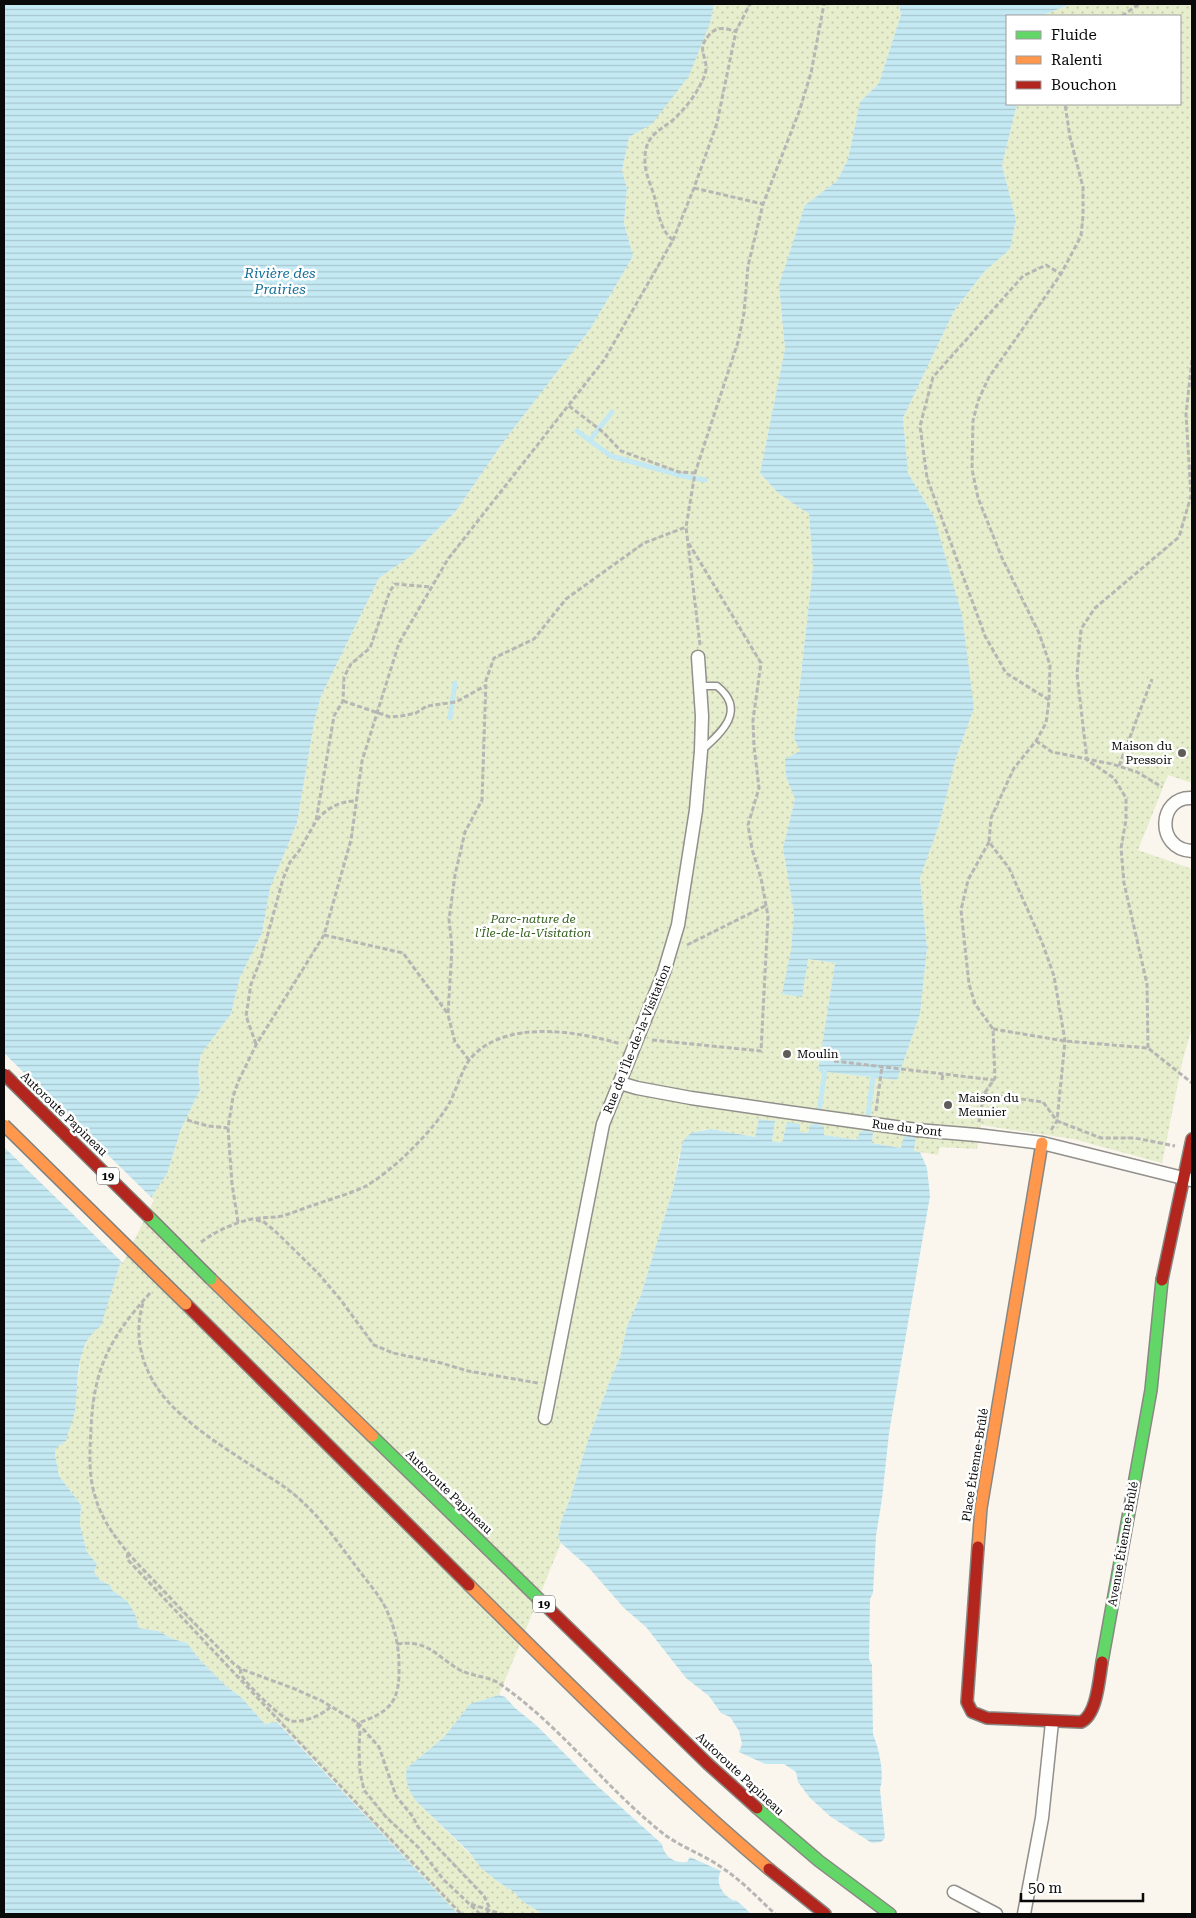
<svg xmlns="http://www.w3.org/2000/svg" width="1196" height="1918" viewBox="0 0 1196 1918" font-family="'Roboto Serif',serif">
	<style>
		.park { fill: url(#park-dots) }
		.water { fill: url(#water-rules) }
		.pier { fill: #faf6ed }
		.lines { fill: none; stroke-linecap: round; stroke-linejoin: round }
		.stream { stroke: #c4e9f3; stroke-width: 5 }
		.lane-casing { stroke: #92908c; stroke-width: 9 }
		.street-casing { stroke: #92908c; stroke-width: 15 }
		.fast-casing { stroke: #898783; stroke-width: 14 }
		.slow-casing { stroke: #898783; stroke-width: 14 }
		.jam-casing { stroke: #898783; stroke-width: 14 }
		.path { stroke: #b7b6b5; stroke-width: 3; stroke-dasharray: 5 2.5; stroke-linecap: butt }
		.lane { stroke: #fefefc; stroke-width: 6 }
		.street { stroke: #fefefc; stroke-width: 12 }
		.fast { stroke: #63d668; stroke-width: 11 }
		.slow { stroke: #ff974d; stroke-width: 11 }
		.jam { stroke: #b3261e; stroke-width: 11 }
		.fast-bridge-casing { stroke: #7f7e7a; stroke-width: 14; stroke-linecap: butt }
		.slow-bridge-casing { stroke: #7f7e7a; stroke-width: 14; stroke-linecap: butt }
		.jam-bridge-casing { stroke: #7f7e7a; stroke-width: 14; stroke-linecap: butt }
		.fast-bridge { stroke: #63d668; stroke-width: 11 }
		.slow-bridge { stroke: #ff974d; stroke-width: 11 }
		.jam-bridge { stroke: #b3261e; stroke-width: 11 }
		.poi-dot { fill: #5e5d59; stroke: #fff; stroke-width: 2 }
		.labels { text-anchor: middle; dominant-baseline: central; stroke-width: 5; stroke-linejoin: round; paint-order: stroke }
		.shield { fill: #fff; stroke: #545454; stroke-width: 1 }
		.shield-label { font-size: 11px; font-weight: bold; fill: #0a0a0a }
		.poi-label { font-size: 12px; fill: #0a0a0a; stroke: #fff; text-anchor: start }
		.park-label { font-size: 12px; font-style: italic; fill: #33601c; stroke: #fff }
		.street-label { font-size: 12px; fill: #0a0a0a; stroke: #fff }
		.water-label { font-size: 14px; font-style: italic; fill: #16719a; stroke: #fff }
	</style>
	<defs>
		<pattern id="park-dots" width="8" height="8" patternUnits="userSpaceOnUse" patternTransform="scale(1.25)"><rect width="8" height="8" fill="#e6eecd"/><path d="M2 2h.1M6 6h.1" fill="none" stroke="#c4cbaf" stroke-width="1.8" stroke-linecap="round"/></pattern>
		<pattern id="water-rules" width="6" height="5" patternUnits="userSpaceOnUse" patternTransform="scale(1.25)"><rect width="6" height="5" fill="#c4e9f3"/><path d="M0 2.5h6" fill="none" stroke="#a7c6cf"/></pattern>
	</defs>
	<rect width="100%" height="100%" fill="#faf6ed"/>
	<!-- park -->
	<path class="park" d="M714,4H899L901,15L879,83L860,102L848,159L837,181L805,205L779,285L785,349L760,473L778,493L809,514L813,567L794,738L800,751L786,777L795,799L783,848L794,913L791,950L808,959L835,963L818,1071L897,1080L920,1014L927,948L920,878L939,825L956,758L974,708L934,517L908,473L903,418L954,311L984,272L1010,248L1016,220L1002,165L1017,104H1180V16H1041L1071,4H1192V783L1168,775L1138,850L1192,869V1027L1182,1063L1162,1163L1073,1139L981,1125L977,1149L940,1147L938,1155L914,1151L916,1138L902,1148L872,1143L873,1133L860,1131L857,1140L823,1135L824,1126L810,1124L808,1133L799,1132L787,1122L782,1143L772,1141L775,1121L759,1119L756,1137L711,1129L702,1130L679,1155L673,1189L641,1295L627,1326L620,1357L611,1378L589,1437L570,1499L561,1521L558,1537L561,1543L499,1695L470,1704L444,1737L407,1768L408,1786L416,1801L497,1881L514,1892L522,1901L543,1914H458L278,1722L265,1724L241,1697L227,1687L200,1660L187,1643L173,1639L158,1631L139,1628L135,1614L119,1595L112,1590L110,1585L101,1581L93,1572L97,1564L87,1552L80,1525L81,1505L59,1476L55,1454L56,1448L66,1441L68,1430L74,1414L81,1355L116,1278L120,1264L154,1193L167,1174L181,1129L200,1090L198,1070L201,1054L231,1014L240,977L262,933L270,888L297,823L314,723L321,696L379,578L412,555L456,511L504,441L591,328L633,256L624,223L627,188L622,171L629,137L652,124L710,23Z"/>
	<!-- water -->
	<path class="water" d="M4,4H714L710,23L689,76L652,124L629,137L622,171L627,188L624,223L633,256L591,328L504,441L456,511L412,555L379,578L321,696L314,723L297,823L270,888L262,933L240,977L231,1014L201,1054L198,1070L200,1090L181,1129L167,1174L154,1193L120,1264L101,1326C74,1343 79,1384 75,1411C73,1421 68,1431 66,1441L56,1448L55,1454L59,1476L81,1505L80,1525L87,1552L97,1564L94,1572L101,1581L110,1585L112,1590L127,1601L135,1614L139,1628L158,1631L173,1639L187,1643L200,1660L227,1687L241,1697L265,1724L277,1722L458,1914H4Z
		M899,4H1071L1041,16H1007V104H1017L1002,165L1016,220L1010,249L984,272L954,311L903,418L908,473L934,517L962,615L974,708L956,758L939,825L920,878L927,948L920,1014L897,1080L818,1071L835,963L808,959L802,997L782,994L791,950L794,913L783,848L795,799L786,777L785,759L800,751L794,738L813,567L809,514L778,493L760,473L785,349L779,285L805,205L837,181L848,159L860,102L879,83L901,15Z
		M759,1119L775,1121L772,1141L782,1143L787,1122L800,1124V1132L808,1133L810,1124L824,1126V1135L857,1140L860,1131L873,1132L872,1143L901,1148L904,1136L916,1137L914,1151L920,1152L927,1168L930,1196L889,1433L882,1499L876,1536L873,1593L870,1599L869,1659L872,1665L873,1734C879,1749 885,1774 880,1789L885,1838L881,1842L872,1843L831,1817L810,1798L798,1782L796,1772L784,1764H765L739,1752L742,1744L739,1731L730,1717L721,1713L709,1696L686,1678L646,1627L624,1608L589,1568L561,1543L558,1537L561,1521L570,1499L589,1437L611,1378L620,1357L627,1326L641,1295L673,1189L683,1141L691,1133L711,1129L755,1137Z
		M499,1695L505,1697L515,1708L536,1725L593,1782L662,1844C664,1856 674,1864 687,1862L690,1857L721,1871C715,1881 721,1893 731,1899C737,1903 732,1898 738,1902C743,1906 747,1910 751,1914H543L522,1901L514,1892L497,1881L481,1868L469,1852L416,1801C409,1791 404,1780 407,1768L444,1737L470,1704Z"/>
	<!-- pier -->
	<path class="pier" d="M4,1053L154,1200L123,1263L4,1147Z"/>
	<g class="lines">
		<!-- stream -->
		<path class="stream" d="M577,431L611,456L683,476L705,480
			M590,440L612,412
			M450,718L455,683
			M817,1125L825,1071
			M866,1131L873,1077"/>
		<!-- lane casing -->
		<g class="lane-casing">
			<path id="lane" d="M700,686H717C747,710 722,732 702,750"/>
		</g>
		<!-- street casing -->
		<g class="street-casing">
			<path id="street" d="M1192,798C1158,796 1155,849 1192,851
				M620,1083L637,1088L691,1098L787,1112L917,1130L977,1135L1042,1143L1191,1180
				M545,1418L603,1124L664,972L678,925L696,810L701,751L702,716L698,657
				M954,1892L996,1914
				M1024,1914L1042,1818L1052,1722"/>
		</g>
		<!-- fast casing -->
		<g class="fast-casing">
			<path id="fast" d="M372,1436L546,1606
				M1102,1662L1151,1390L1162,1280
				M757,1808L819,1861L890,1914"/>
		</g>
		<!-- slow casing -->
		<g class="slow-casing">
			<path id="slow" d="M211,1279L372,1436
				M978,1547L981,1508L1042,1143
				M469,1585C567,1682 664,1780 769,1869"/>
		</g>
		<!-- jam casing -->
		<g class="jam-casing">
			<path id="jam" d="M1162,1280L1192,1139
				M186,1304L469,1585
				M978,1547L967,1702L972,1712L987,1718L1081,1722C1097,1715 1099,1679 1102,1662
				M546,1606L708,1764L757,1808
				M769,1869L825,1914"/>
		</g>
		<!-- path -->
		<path class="path" d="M1122,16L1139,4
			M694,188L763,204
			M673,240C660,230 659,214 655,199C652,187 645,174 645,162C644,137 656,133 673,120C682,112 697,94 701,83C703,80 706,73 706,69C707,55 695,49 711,33C718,26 726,29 736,31
			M569,406L603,432L621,451L679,472L695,473
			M700,645L686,527L695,473L738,342L744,313L748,266L763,204L799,112L811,73L824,4
			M1049,700L1006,673L985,636L927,478L920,426L933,377L1023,276L1046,265L1061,274
			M343,701L390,717L401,716L416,713L427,706L456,702L485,686
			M1036,741L1052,752L1112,764L1137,772L1162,787
			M1119,766L1152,679
			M317,820C327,808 340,801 356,801
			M324,935L403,953L448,1014
			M687,945L767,905
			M993,1029L1065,1041L1148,1048L1192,1083
			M652,1040L761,1051L768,916L761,878L752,849L748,825L759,788L754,746L753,720L761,663L688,542
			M256,1044L246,1016L251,984L261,959L283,879L290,862L299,851L316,821L334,716L343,701L344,677L351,664L370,648L390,591L395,584L431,587
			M1148,1048L1147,984L1124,883L1121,848L1126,820V798L1114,778L1087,760L1077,674L1081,629L1095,608L1179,537L1191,496L1186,414L1192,360
			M469,1060L455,1042L448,1015L452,947L449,920L455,875L465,832L482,800L486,680L494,658L534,639L566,599L644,543L686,527
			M834,1061L994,1080
			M942,1080L943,1074
			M984,1094L1043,1102L1057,1121L1101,1138H1135L1175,1146
			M876,1111L882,1067
			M187,1120L208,1126L228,1128
			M979,1122L984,1094L995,1078L993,1029L975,1004L969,984L961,910L968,880L989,842
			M1051,1130L1057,1121L1065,1041L1054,976L1042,942L1009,868L989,842L991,818L1002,794L1014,768L1036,741L1046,723L1049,700L1050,665L1039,633L1002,558L978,498L972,469L973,421L978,401L989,377L1061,274L1081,236L1083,216V187L1070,137L1065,104
			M256,1220L264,1222L276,1232L318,1273L340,1299L374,1345L393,1353L441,1363L468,1371L538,1383
			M238,1222L232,1184L228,1128L233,1097L238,1082L256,1045L324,935L351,840L362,761L399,643L448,559L604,360L673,240L694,188L717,123L736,31L750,4
			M201,1242C216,1231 234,1223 252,1219C262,1217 272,1218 282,1216C293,1213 304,1208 314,1205C331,1199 349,1194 364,1187C391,1173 436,1128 450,1102C456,1091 463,1066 471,1058C505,1019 577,1031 621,1044
			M150,1293C110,1338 94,1367 91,1428C90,1450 88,1474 95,1496C105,1533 137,1563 163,1590C186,1615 210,1639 234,1664L241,1669L295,1689L322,1701L355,1721L360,1730L359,1748L360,1772L364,1790L386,1817L419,1848L443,1879L480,1914
			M143,1303C134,1334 140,1362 158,1389C184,1427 245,1460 283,1486C315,1508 338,1543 361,1573C370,1585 381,1597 387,1611C395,1628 399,1647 399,1666C400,1702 390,1712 358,1723L379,1747L396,1796L413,1817L418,1827L484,1896L490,1909L486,1914
			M128,1553L127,1559L461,1914
			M397,1644C428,1640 434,1654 458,1669C471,1677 487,1675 500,1684C562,1727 606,1789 665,1835C682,1847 701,1854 718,1865C740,1879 757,1897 775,1914
			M241,1669C240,1673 240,1673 242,1676C247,1685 282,1719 291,1721C303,1723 323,1715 330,1707
			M471,1904L501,1914"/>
		<!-- lane -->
		<use href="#lane" class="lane"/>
		<!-- street -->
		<use href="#street" class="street"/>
		<!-- fast -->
		<use href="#fast" class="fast"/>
		<!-- slow -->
		<use href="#slow" class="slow"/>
		<!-- jam -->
		<use href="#jam" class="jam"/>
		<!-- fast-bridge casing -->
		<g class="fast-bridge-casing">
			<path id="fast-bridge" d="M148,1216L211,1279"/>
		</g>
		<!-- slow-bridge casing -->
		<g class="slow-bridge-casing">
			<path id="slow-bridge" d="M4,1125L186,1304"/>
		</g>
		<!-- jam-bridge casing -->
		<g class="jam-bridge-casing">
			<path id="jam-bridge" d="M4,1074L148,1216"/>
		</g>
		<!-- fast-bridge -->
		<use href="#fast-bridge" class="fast-bridge"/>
		<!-- slow-bridge -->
		<use href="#slow-bridge" class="slow-bridge"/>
		<!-- jam-bridge -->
		<use href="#jam-bridge" class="jam-bridge"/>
	</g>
	<!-- markers -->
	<g class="poi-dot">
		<circle cx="1182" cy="753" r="5"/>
		<circle cx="787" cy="1054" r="5"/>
		<circle cx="948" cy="1105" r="5"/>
	</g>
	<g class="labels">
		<!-- shield labels -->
		<g class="shield">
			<rect x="97" y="1167.5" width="22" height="17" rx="4"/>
			<rect x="533" y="1595.5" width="22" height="17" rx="4"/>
		</g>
		<g class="shield-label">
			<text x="108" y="1176">19</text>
			<text x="544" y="1604">19</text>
		</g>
		<!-- poi labels -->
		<g class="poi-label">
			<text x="1172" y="746" text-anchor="end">Maison du<tspan x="1172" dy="14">Pressoir</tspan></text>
			<text x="797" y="1054">Moulin</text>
			<text x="958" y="1098">Maison du<tspan x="958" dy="14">Meunier</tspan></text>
		</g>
		<!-- park labels -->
		<g class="park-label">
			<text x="533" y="919">Parc-nature de<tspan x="533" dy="14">l'Île-de-la-Visitation</tspan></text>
		</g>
		<!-- street labels -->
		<g class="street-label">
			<text transform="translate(637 1039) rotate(-68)">Rue de l'Île-de-la-Visitation</text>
			<text transform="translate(64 1114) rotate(44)">Autoroute Papineau</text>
			<text transform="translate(907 1128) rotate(7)">Rue du Pont</text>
			<text transform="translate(975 1465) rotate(-81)">Place Étienne-Brûlé</text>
			<text transform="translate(449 1492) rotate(44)">Autoroute Papineau</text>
			<text transform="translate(1123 1544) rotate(-80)">Avenue Étienne-Brûlé</text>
			<text transform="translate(740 1774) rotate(43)">Autoroute Papineau</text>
		</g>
		<!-- water labels -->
		<g class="water-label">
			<text x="280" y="273">Rivière des<tspan x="280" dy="16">Prairies</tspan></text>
		</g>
	</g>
	<!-- border -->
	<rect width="1196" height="1918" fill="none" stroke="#0a0a0a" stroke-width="10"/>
	<!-- legend -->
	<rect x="1006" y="15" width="175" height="90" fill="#ffffff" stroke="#9d9d9d"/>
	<rect x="1016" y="31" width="25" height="8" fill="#63d668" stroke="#9d9d9d"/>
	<text x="1051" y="40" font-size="15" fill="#0a0a0a">Fluide</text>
	<rect x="1016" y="56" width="25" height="8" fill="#ff974d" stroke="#9d9d9d"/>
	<text x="1051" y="65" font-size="15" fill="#0a0a0a">Ralenti</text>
	<rect x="1016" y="81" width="25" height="8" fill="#b3261e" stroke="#9d9d9d"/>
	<text x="1051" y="90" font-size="15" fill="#0a0a0a">Bouchon</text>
	<!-- scale -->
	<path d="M1021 1893v8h122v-8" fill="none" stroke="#0a0a0a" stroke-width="2.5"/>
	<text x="1028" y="1893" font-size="15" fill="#0a0a0a" stroke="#ffffff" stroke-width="4" paint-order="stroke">50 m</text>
</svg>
